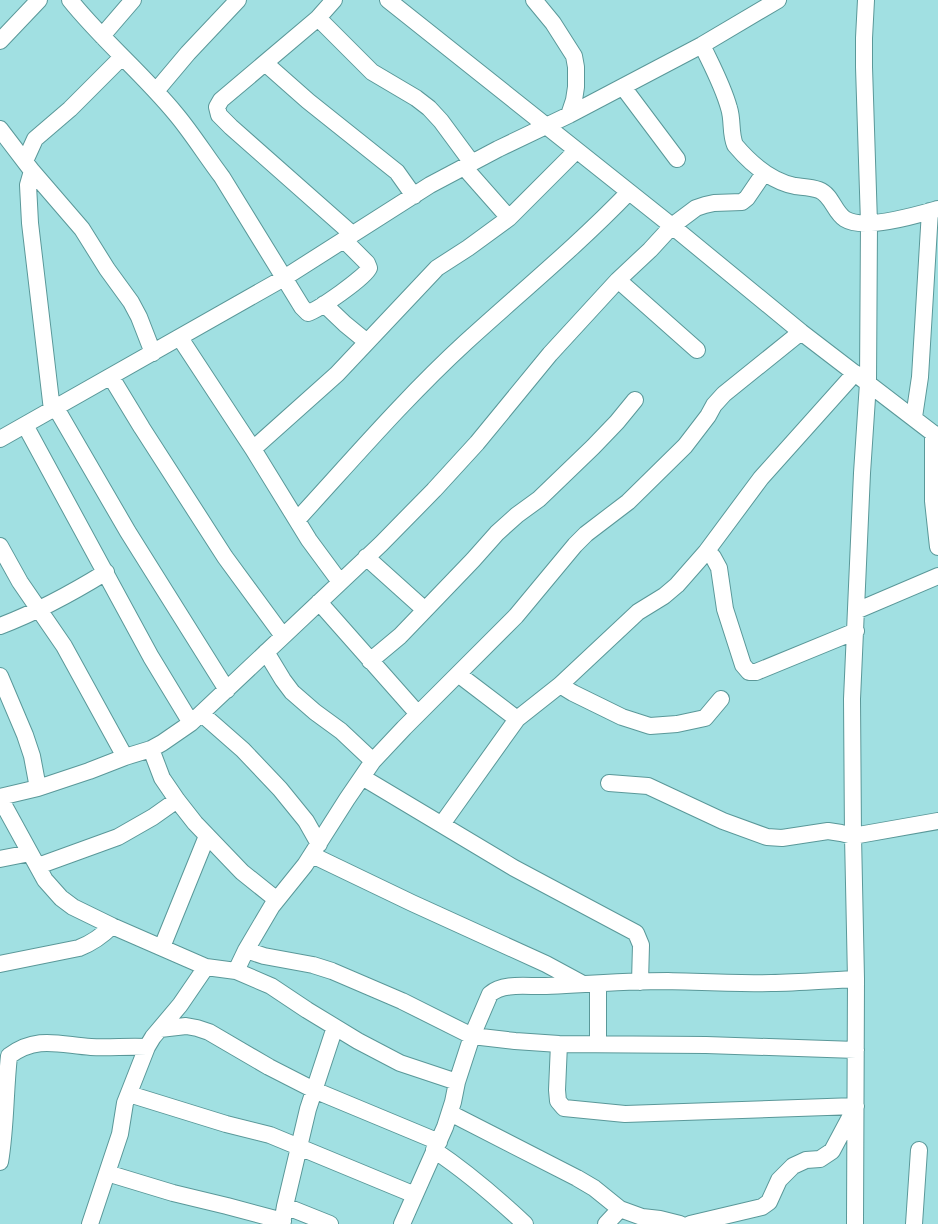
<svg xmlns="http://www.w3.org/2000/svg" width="938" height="1224" viewBox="0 0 938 1224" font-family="'Noto Sans',sans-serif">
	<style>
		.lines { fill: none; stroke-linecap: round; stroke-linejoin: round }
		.minor-casing { stroke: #5a9899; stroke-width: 18 }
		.minor { stroke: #fff; stroke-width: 16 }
	</style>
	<rect width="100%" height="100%" fill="#a1e0e2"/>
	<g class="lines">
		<!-- minor casing -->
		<g class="minor-casing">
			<path id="minor" d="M70,0C102,40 142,73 175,113C192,133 206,156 222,177L302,307L308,313C318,310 366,277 369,268L367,263L344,240
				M334,0L318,18L221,100L217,107L219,115L231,127L352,234
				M388,0L672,226L801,332L938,437
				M534,0L553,23L574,56L576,67V87L574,100L569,115
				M318,18L372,72L416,98L429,108L441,121L472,163
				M102,36L133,0
				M0,41L39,0
				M702,45C712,66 723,86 729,108C733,120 730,133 735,145C751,164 770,181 795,186C802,187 811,187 819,190C832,195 834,212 845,219C864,231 917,215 938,209
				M265,63L308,101L397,172L414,196
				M623,87L677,159
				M156,91L188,53L238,0
				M0,129L32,171L82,229L107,269L131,302L139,317L153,353
				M25,161L35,139L70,109L122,57
				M464,167L509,218
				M32,171L28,185L30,223L52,410
				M618,280L697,350
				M324,304L345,324L367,342
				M180,338L253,449L309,540L340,582
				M111,377L142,428L225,557L283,636
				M56,408L128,532L227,690
				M914,417L920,377L930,211
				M25,425L151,657L191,723
				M933,433V501L938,547
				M0,439L284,278L430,185L498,149L569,115L702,45L778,0
				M253,449L337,374L437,268L468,248L509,218L576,151
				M297,520C352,460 406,397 466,342C521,292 578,245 629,192
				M0,546L20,582L64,646L125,757
				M706,552L713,557L719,568L725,609L743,665L749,672H756L856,631
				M366,557L425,610L473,560L497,533L517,515L539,499L593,447L617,422L635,400
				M319,602L418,714
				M856,611L938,576
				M0,626C37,612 72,593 106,572
				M266,652L283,680L292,692L315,712L341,731L373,761
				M370,661L400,636L425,610
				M458,674L517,719
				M0,676L25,735L32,756L38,788
				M560,685L573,693L622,717L650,726L677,724L705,718L721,699
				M202,714L243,750L280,789L306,821L319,844
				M151,749L162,778L177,800L195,823L242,872L277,900
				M362,777L514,868L636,933L641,945L640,982
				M609,783L648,786L723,821L767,837L782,838L828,831L841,833L853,836L938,821
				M0,797L38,788L89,771L125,757L151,749L162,743L191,723L381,544L434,490L477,443L550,354L618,280L650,250L672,226L696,208L705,205L714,203L742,202L747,198L764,173
				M0,798L45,880L61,898L73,907L112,926L206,967L236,971L246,950L272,906L305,865L347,799L373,761L404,728L516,616L575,545L586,534L628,502L685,446L708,416L714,405L724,394L801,332
				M442,824L517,719L560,685L638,612L664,596L677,585L706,552L761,478L855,373
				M312,855L412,903L546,964L583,984
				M0,859L30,853
				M38,866L118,837L153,817L177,800
				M162,947L207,836
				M246,950L264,956L313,965L332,971L402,1001L472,1036L515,1041L559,1044L706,1045L856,1050
				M0,964L79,948C92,943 102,936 112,926
				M236,971L271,986L307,1010L358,1041L400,1063L457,1082
				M598,984V1044
				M160,1029L186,1026L197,1028L209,1032L269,1067L314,1090L439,1142
				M559,1044L557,1090L558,1101L564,1108L625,1114L856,1106L832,1151L820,1159L806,1160L793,1166L779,1180L769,1202L762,1207L690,1224
				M129,1094L226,1124L270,1135L415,1195
				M450,1113L577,1178L594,1188L620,1209
				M434,1150C467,1172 496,1197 525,1224
				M0,1162C6,1127 5,1092 9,1056C37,1035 60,1045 91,1047C110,1048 128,1046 147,1047
				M107,1173L173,1193L227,1206L283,1221
				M285,1206L330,1224
				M90,1224L120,1134L125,1103L147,1047L153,1037L180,1005L206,967
				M282,1224L285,1206L308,1109L335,1027
				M402,1224L445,1127L453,1102L457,1082L472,1036L490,994C504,982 529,987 546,986C586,984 627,981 668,981C702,982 736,984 771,983C799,983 828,980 856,979
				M606,1224L620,1209L642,1217L660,1219L680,1224
				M855,1224L856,979L853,836L852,699L862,473L868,383L869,223L864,67V38L866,0
				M914,1224L919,1150"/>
		</g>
		<!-- minor -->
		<use href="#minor" class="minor"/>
	</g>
</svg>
